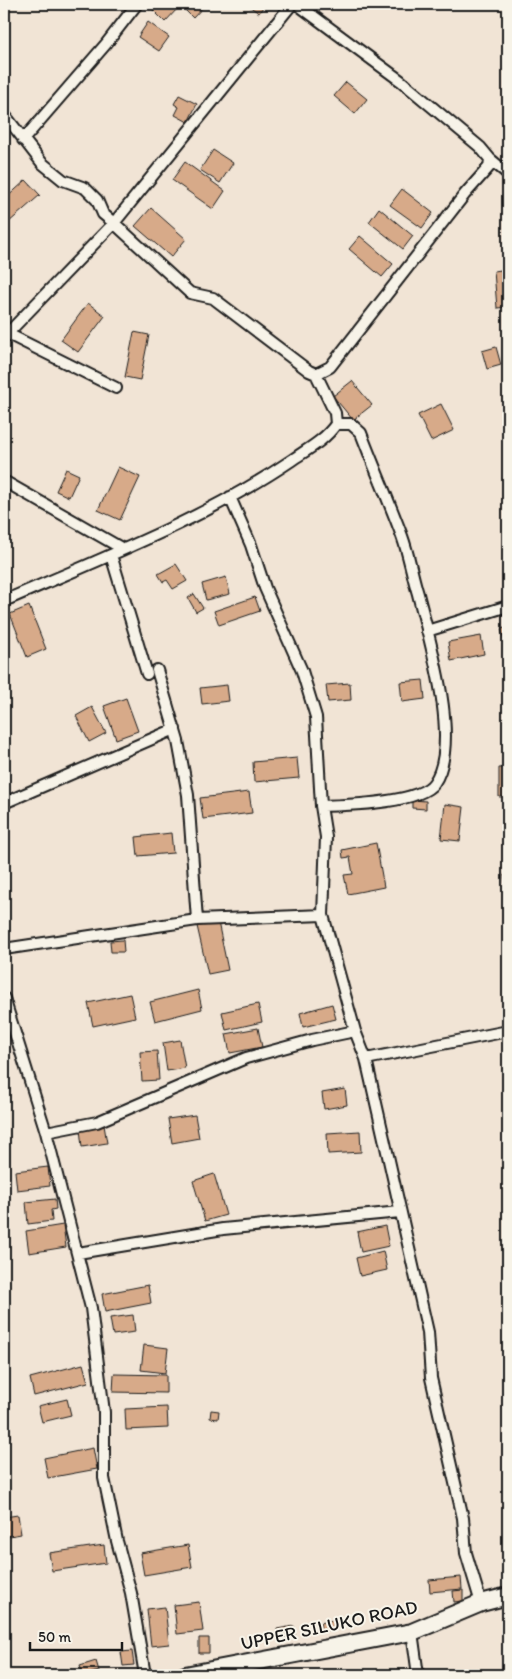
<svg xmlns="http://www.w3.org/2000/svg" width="512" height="1679" viewBox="0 0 512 1679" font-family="Itim,sans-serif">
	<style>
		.building { fill: #d7aa89; stroke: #1c1c1c }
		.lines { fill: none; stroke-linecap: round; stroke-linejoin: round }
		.minor-casing { stroke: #1c1c1c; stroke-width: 14 }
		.primary-casing { stroke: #1c1c1c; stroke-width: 20 }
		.minor { stroke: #f7f3e8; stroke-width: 10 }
		.primary { stroke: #f7f3e8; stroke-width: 16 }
		.labels { text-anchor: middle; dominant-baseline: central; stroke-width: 4; stroke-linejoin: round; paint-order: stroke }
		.street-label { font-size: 19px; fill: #1c1c1c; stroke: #f7f3e8 }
	</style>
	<rect width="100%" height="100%" fill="#f1e4d5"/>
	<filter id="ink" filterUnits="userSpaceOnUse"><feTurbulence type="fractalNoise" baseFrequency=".02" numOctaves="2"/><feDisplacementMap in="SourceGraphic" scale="10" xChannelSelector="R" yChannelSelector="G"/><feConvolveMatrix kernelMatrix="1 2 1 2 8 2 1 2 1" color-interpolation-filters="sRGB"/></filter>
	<g filter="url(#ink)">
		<!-- building -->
		<path class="building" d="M153,4H173L178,8L165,22L150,7Z
			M179,4H206L193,18Z
			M246,4H265L259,13Z
			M148,22L169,37L159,51L138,37Z
			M346,82L367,99L355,114L334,96Z
			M179,95L197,104L188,122L175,115L179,107L174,104Z
			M213,150L233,163L220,183L200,170Z
			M185,162L225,191L213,209L172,180Z
			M26,180L40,195L8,223L4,218V200Z
			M402,189L433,213L422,228L390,205Z
			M151,208L186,239L171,257L135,226Z
			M379,208L413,236L403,249L369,222Z
			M360,236L393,264L382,277L349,249Z
			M508,269V307L497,308L494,271Z
			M88,303L105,316L78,352L61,340Z
			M134,332L149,335L140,380L125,377Z
			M496,347L501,365L487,369L482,351Z
			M352,381L372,405L353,420L333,396Z
			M441,404L454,430L431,441L418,415Z
			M118,467L140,477L120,520L98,510Z
			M66,469L79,475L69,497L56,491Z
			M176,564L187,581L173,589L167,580L163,582L158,574Z
			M226,577L230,594L206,600L202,584Z
			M194,594L203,608L196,612L188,598Z
			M255,597L260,611L219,625L214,611Z
			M29,606L46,649L27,657L10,614Z
			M508,627V658L501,629Z
			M481,636L484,654L451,661L448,642Z
			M423,680L425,699L402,702L400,682Z
			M350,683L351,700L328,702L326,685Z
			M227,685L229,701L202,704L200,688Z
			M126,698L138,731L116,739L104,706Z
			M92,707L106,733L89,742L76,716Z
			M297,758L299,778L254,782L253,762Z
			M499,768H508V797H499Z
			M249,792L252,813L203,819L200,798Z
			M412,800L426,801V809L412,808Z
			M445,804L464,807L460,841L441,839Z
			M171,833L173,853L138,856L136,837Z
			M376,843L384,887L348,894L344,875L353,874L350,857L343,858L342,850Z
			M508,874V902H507L504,875Z
			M218,922L228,970L208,974L197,926Z
			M123,940L124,952H111L110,941Z
			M198,990L202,1009L155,1021L150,1002Z
			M130,994L135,1017L93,1026L88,1003Z
			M258,1004L262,1022L226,1030L222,1012Z
			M332,1004L336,1019L303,1027L300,1013Z
			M258,1028L262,1047L230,1053L226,1034Z
			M180,1040L185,1068L167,1071L163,1043Z
			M157,1051L159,1080L142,1081L140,1052Z
			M345,1089L347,1105L324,1109L322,1093Z
			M195,1115L199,1138L172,1143L168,1119Z
			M104,1125L107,1143L82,1147L80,1129Z
			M360,1131L361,1152L328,1154L327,1133Z
			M48,1167L50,1186L17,1190L15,1171Z
			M214,1174L226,1215L205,1221L193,1181Z
			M55,1199L56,1209L51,1210L52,1221L28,1224L26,1202Z
			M63,1225L66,1247L29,1253L26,1231Z
			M385,1226L389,1246L361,1252L357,1232Z
			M383,1251L387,1270L360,1276L356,1258Z
			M148,1285L151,1303L105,1312L102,1294Z
			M133,1315L135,1332L113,1335L110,1318Z
			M144,1345L168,1348L165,1373L141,1370Z
			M83,1364L88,1382L34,1396L30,1378Z
			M114,1374L166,1375V1393L113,1392Z
			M67,1399L71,1415L42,1422L38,1406Z
			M4,1405H7L10,1437H4Z
			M167,1407L168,1428L126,1430L125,1409Z
			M211,1410L219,1411L218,1419L210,1418Z
			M93,1448L97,1469L48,1478L44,1458Z
			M18,1515L21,1534L4,1537V1517Z
			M104,1545L106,1563L52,1571L49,1553Z
			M188,1545L192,1567L144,1575L140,1553Z
			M461,1577L462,1589L430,1592L429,1580Z
			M463,1590V1601L454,1602L453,1591Z
			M199,1602L203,1631L177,1634L174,1605Z
			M165,1607L169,1644L151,1646L147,1609Z
			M333,1620L335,1629L321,1631L320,1623Z
			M294,1626L295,1637L278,1638L277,1629Z
			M199,1638H209V1653H199Z
			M132,1651L134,1665L123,1666L121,1652Z
			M502,1655H508V1674L504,1675Z
			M96,1661L99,1671L83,1675L80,1666Z
			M367,1672V1675H334Z"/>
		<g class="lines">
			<!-- minor casing -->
			<g class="minor-casing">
				<path id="minor" d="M4,114L42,163L63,180L85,188L97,200L103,214L114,223L292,4
					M23,140L106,44L137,4
					M490,159L508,174
					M4,332L116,388
					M7,334L114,223L190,293L213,298L309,371L316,374L330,367L465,194L489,167L490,159L480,147L401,81L297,4
					M4,481L123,549
					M230,497L251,545L265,588L302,671L316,717L321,806L326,837L323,915L355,1031
					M111,555L147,674
					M4,601C100,559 205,519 292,460C308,449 325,440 336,424L335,413L316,374
					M427,631L508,606
					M157,670L178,741L188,795L197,920
					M4,803L175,729
					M321,806C345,805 419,804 434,783C462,743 429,639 418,594C412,575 409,555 402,536C389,501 374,467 361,433L351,424H336
					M4,949L197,920L323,915
					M4,998L46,1132L91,1308L104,1412V1478L117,1541L131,1593L145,1675
					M366,1059L508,1031
					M46,1132L97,1122L246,1058L312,1040L355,1031L366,1059L428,1332L431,1378L463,1518L466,1553L481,1603
					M78,1253L223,1229L400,1212
					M412,1632L418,1675"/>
			</g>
			<!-- primary casing -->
			<g class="primary-casing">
				<path id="primary" d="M185,1675L412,1632L481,1603L508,1596"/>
			</g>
			<!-- minor -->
			<use href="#minor" class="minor"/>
			<!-- primary -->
			<use href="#primary" class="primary"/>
		</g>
	</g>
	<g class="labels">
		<!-- street labels -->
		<g class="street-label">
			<text transform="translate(329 1625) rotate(-12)">UPPER SILUKO ROAD</text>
		</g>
	</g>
	<!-- margin -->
	<rect width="512" height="1679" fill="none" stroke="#f7f3e8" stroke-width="20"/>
	<rect x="10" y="10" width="492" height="1659" fill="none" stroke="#1c1c1c" stroke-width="2" filter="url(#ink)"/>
	<!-- scale -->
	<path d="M30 1642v8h92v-8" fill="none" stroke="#1c1c1c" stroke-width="2.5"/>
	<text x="38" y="1642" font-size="15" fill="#1c1c1c" stroke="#f7f3e8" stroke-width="4" paint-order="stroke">50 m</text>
</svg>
